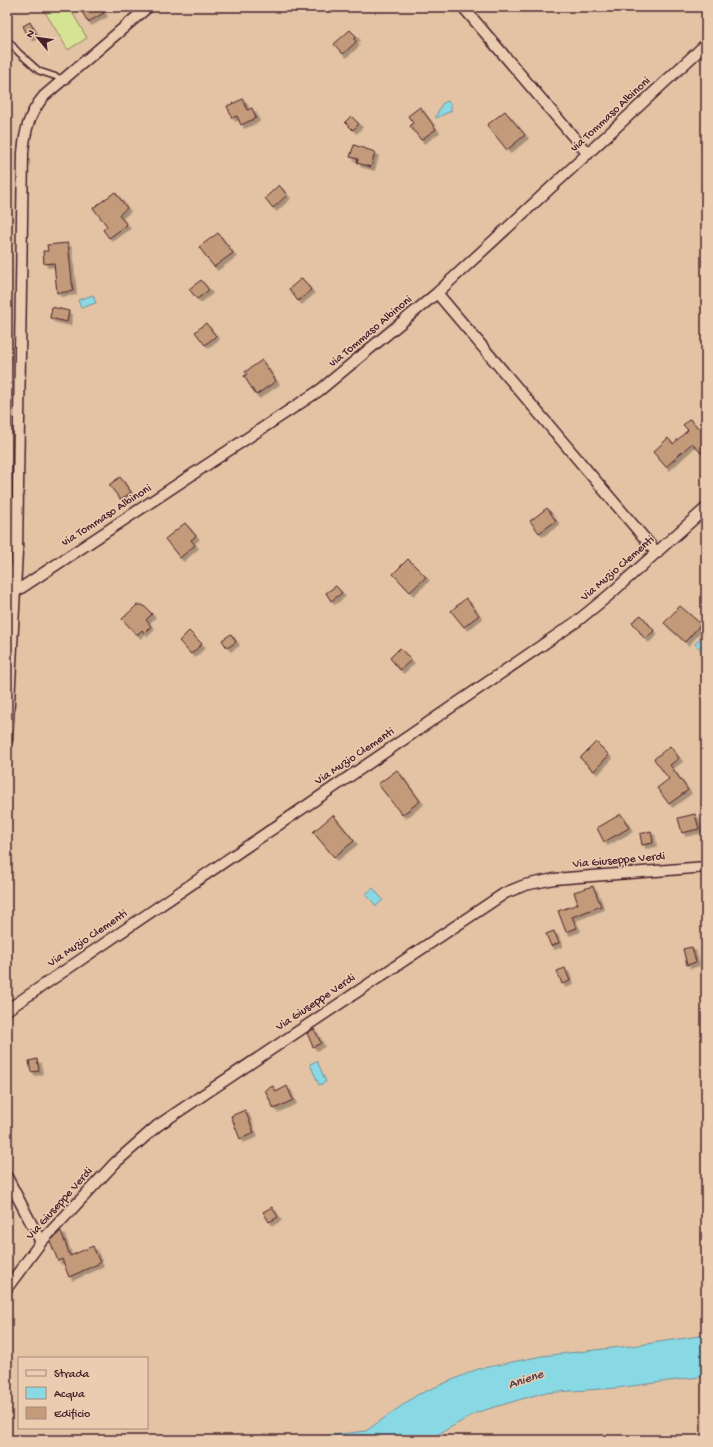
<svg xmlns="http://www.w3.org/2000/svg" width="713" height="1447" viewBox="0 0 713 1447" font-family="'Gochi Hand',sans-serif">
	<style>
		.green { fill: #d6e294; stroke: #908060 }
		.water { fill: #89d9e4; stroke: #708f9a }
		.building { fill: #c39b7a; stroke: #4a1f2b; filter: url(#shadow) }
		.lines { fill: none; stroke-linecap: round; stroke-linejoin: round }
		.service-casing { stroke: #4a1f2b; stroke-width: 8 }
		.minor-casing { stroke: #4a1f2b; stroke-width: 13 }
		.service { stroke: #eacdb1; stroke-width: 5 }
		.minor { stroke: #eacdb1; stroke-width: 10 }
		.labels { text-anchor: middle; dominant-baseline: central; stroke-width: 3; stroke-linejoin: round; paint-order: stroke }
		.street-label { font-size: 12px; fill: #4a1f2b; stroke: #eacdb1 }
		.water-label { font-size: 13px; font-style: italic; fill: #533b47; stroke: #eacdb1 }
	</style>
	<defs>
		<filter id="shadow"><feDropShadow dx="3.5" dy="3.5" stdDeviation="0" flood-color="#0004"/></filter>
	</defs>
	<rect width="100%" height="100%" fill="#e3c3a4"/>
	<filter id="ink" filterUnits="userSpaceOnUse"><feTurbulence type="fractalNoise" baseFrequency=".025" numOctaves="2"/><feDisplacementMap in="SourceGraphic" scale="8" xChannelSelector="R" yChannelSelector="G"/><feConvolveMatrix kernelMatrix="1 2 1 2 8 2 1 2 1" color-interpolation-filters="sRGB"/></filter>
	<g filter="url(#ink)">
		<!-- green -->
		<path class="green" d="M42,7H69L87,38L68,50Z"/>
		<!-- water -->
		<path class="water" d="M447,101L451,104V111L436,118V116L442,104Z
			M93,295L96,303L81,308L78,300Z
			M705,633L706,645L701,650L695,644Z
			M373,888L383,900L376,906L366,894Z
			M317,1061L326,1082L319,1085L310,1064Z
			M706,1335V1376L617,1388L542,1393L478,1412L428,1440H306L315,1437L366,1431L417,1395L478,1369L542,1356L639,1345Z"/>
		<!-- building -->
		<path class="building" d="M79,7H100L104,13L88,22Z
			M30,22L36,34L29,38L23,26Z
			M350,30L357,37L354,39L356,42L343,54L334,44Z
			M243,99L247,110L252,108L256,118L241,125L237,116L232,118L227,106Z
			M420,107L436,129L421,140L410,126L413,123L408,116Z
			M505,111L525,135L507,150L487,125Z
			M351,116L359,124L353,130L345,122Z
			M354,145L375,152L371,167L357,163L358,159L350,157Z
			M279,185L287,195L273,208L265,198Z
			M115,192L127,208L119,215L127,225L109,238L103,230L107,226L93,208Z
			M218,233L233,253L214,267L199,247Z
			M68,243L73,291L57,293L54,263L44,264L43,251H48L47,245Z
			M302,278L311,290L298,301L289,289Z
			M201,280L209,290L197,299L189,289Z
			M52,307L69,311L67,322L50,318Z
			M206,323L216,336L205,345L195,332Z
			M262,360L276,381L256,395L244,376L247,374L245,372Z
			M690,419L700,430L706,424V449L701,453L692,443L666,467L653,452L668,438L673,444L688,430L683,425Z
			M120,477L131,492L121,500L109,485Z
			M547,508L556,521L539,533L530,521Z
			M185,523L196,536L191,540L195,545L180,558L165,539Z
			M408,559L426,577L410,592L393,574Z
			M336,586L342,593L331,601L326,593Z
			M466,598L479,615L464,627L451,611Z
			M137,605H143L152,614L146,620L151,626L144,633L142,630L137,635L122,619Z
			M680,606L701,624L685,642L664,623Z
			M641,615L654,631L645,639L632,622Z
			M189,631L202,644L191,654L179,641Z
			M231,634L236,642L227,648L222,640Z
			M400,648L411,660L400,670L390,658Z
			M596,742L609,755L594,771L580,758Z
			M670,746L679,758L670,765L688,790L669,804L657,788L669,779L654,759Z
			M397,770L420,801L402,815L378,784Z
			M621,814L629,828L604,842L597,828Z
			M695,814L699,829L682,833L678,818Z
			M333,815L354,841L334,857L313,832Z
			M651,831L653,843L642,845L640,834Z
			M593,886L601,906L572,917L577,928L566,932L558,911L578,904L574,892Z
			M554,931L559,943L551,946L546,934Z
			M692,947L696,962L687,965L683,949Z
			M565,968L570,981L562,984L557,971Z
			M314,1029L321,1043L313,1047L307,1033Z
			M37,1059L39,1071L31,1072L29,1061Z
			M273,1086L276,1092L287,1086L293,1100L274,1109L265,1090Z
			M245,1110L254,1133L240,1139L231,1116Z
			M272,1207L278,1217L269,1222L263,1212Z
			M61,1231L70,1256L93,1246L100,1263L69,1277L62,1259L58,1261L50,1241Z"/>
		<g class="lines">
			<!-- service casing -->
			<g class="service-casing">
				<path id="service" d="M7,39L18,52L39,71L63,79"/>
			</g>
			<!-- minor casing -->
			<g class="minor-casing">
				<path id="minor" d="M463,7L588,154
					M437,293L657,553
					M15,592L320,390L437,293L706,44
					M7,740L17,552L23,153C25,130 29,114 44,96L148,7
					M7,1010L576,622L608,596L706,508
					M7,1177L41,1242
					M7,1288L41,1242L115,1163L157,1126L197,1099L505,893L525,885L554,879L706,867"/>
			</g>
			<!-- service -->
			<use href="#service" class="service"/>
			<!-- minor -->
			<use href="#minor" class="minor"/>
		</g>
	</g>
	<g class="labels">
		<!-- street labels -->
		<g class="street-label">
			<text transform="translate(611 115) rotate(-43)">via Tommaso Albinoni</text>
			<text transform="translate(371 332) rotate(-40)">via Tommaso Albinoni</text>
			<text transform="translate(107 516) rotate(-33)">via Tommaso Albinoni</text>
			<text transform="translate(618 569) rotate(-41)">Via Muzio Clementi</text>
			<text transform="translate(355 757) rotate(-34)">Via Muzio Clementi</text>
			<text transform="translate(619 861) rotate(-5)">Via Giuseppe Verdi</text>
			<text transform="translate(88 939) rotate(-34)">Via Muzio Clementi</text>
			<text transform="translate(316 1003) rotate(-34)">Via Giuseppe Verdi</text>
			<text transform="translate(60 1204) rotate(-48)">Via Giuseppe Verdi</text>
		</g>
		<!-- water labels -->
		<g class="water-label">
			<text transform="translate(526 1380) rotate(-19)">Aniene</text>
		</g>
	</g>
	<!-- margin -->
	<rect width="713" height="1447" fill="none" stroke="#eacdb1" stroke-width="24"/>
	<rect x="12" y="12" width="689" height="1423" fill="none" stroke="#4a1f2b" stroke-width="1.5" filter="url(#ink)"/>
	<!-- legend -->
	<rect x="18" y="1357" width="130" height="72" fill="#eacdb1" stroke="#aa877b"/>
	<rect x="26" y="1370" width="20" height="6" fill="#eacdb1" stroke="#aa877b"/>
	<text x="54" y="1377" font-size="12" fill="#4a1f2b">Strada</text>
	<rect x="26" y="1387" width="20" height="12" fill="#89d9e4" stroke="#aa877b"/>
	<text x="54" y="1397" font-size="12" fill="#4a1f2b">Acqua</text>
	<rect x="26" y="1407" width="20" height="12" fill="#c39b7a" stroke="#aa877b"/>
	<text x="54" y="1417" font-size="12" fill="#4a1f2b">Edificio</text>
	<!-- north arrow -->
	<g transform="translate(38 38) rotate(299)" stroke="#eacdb1" stroke-width="3" paint-order="stroke">
	<path d="M0-3L7 15L0 10L-7 15Z" fill="#4a1f2b"/>
	<text y="-6" font-size="11" font-weight="bold" text-anchor="middle" fill="#4a1f2b">N</text>
	</g>
</svg>
